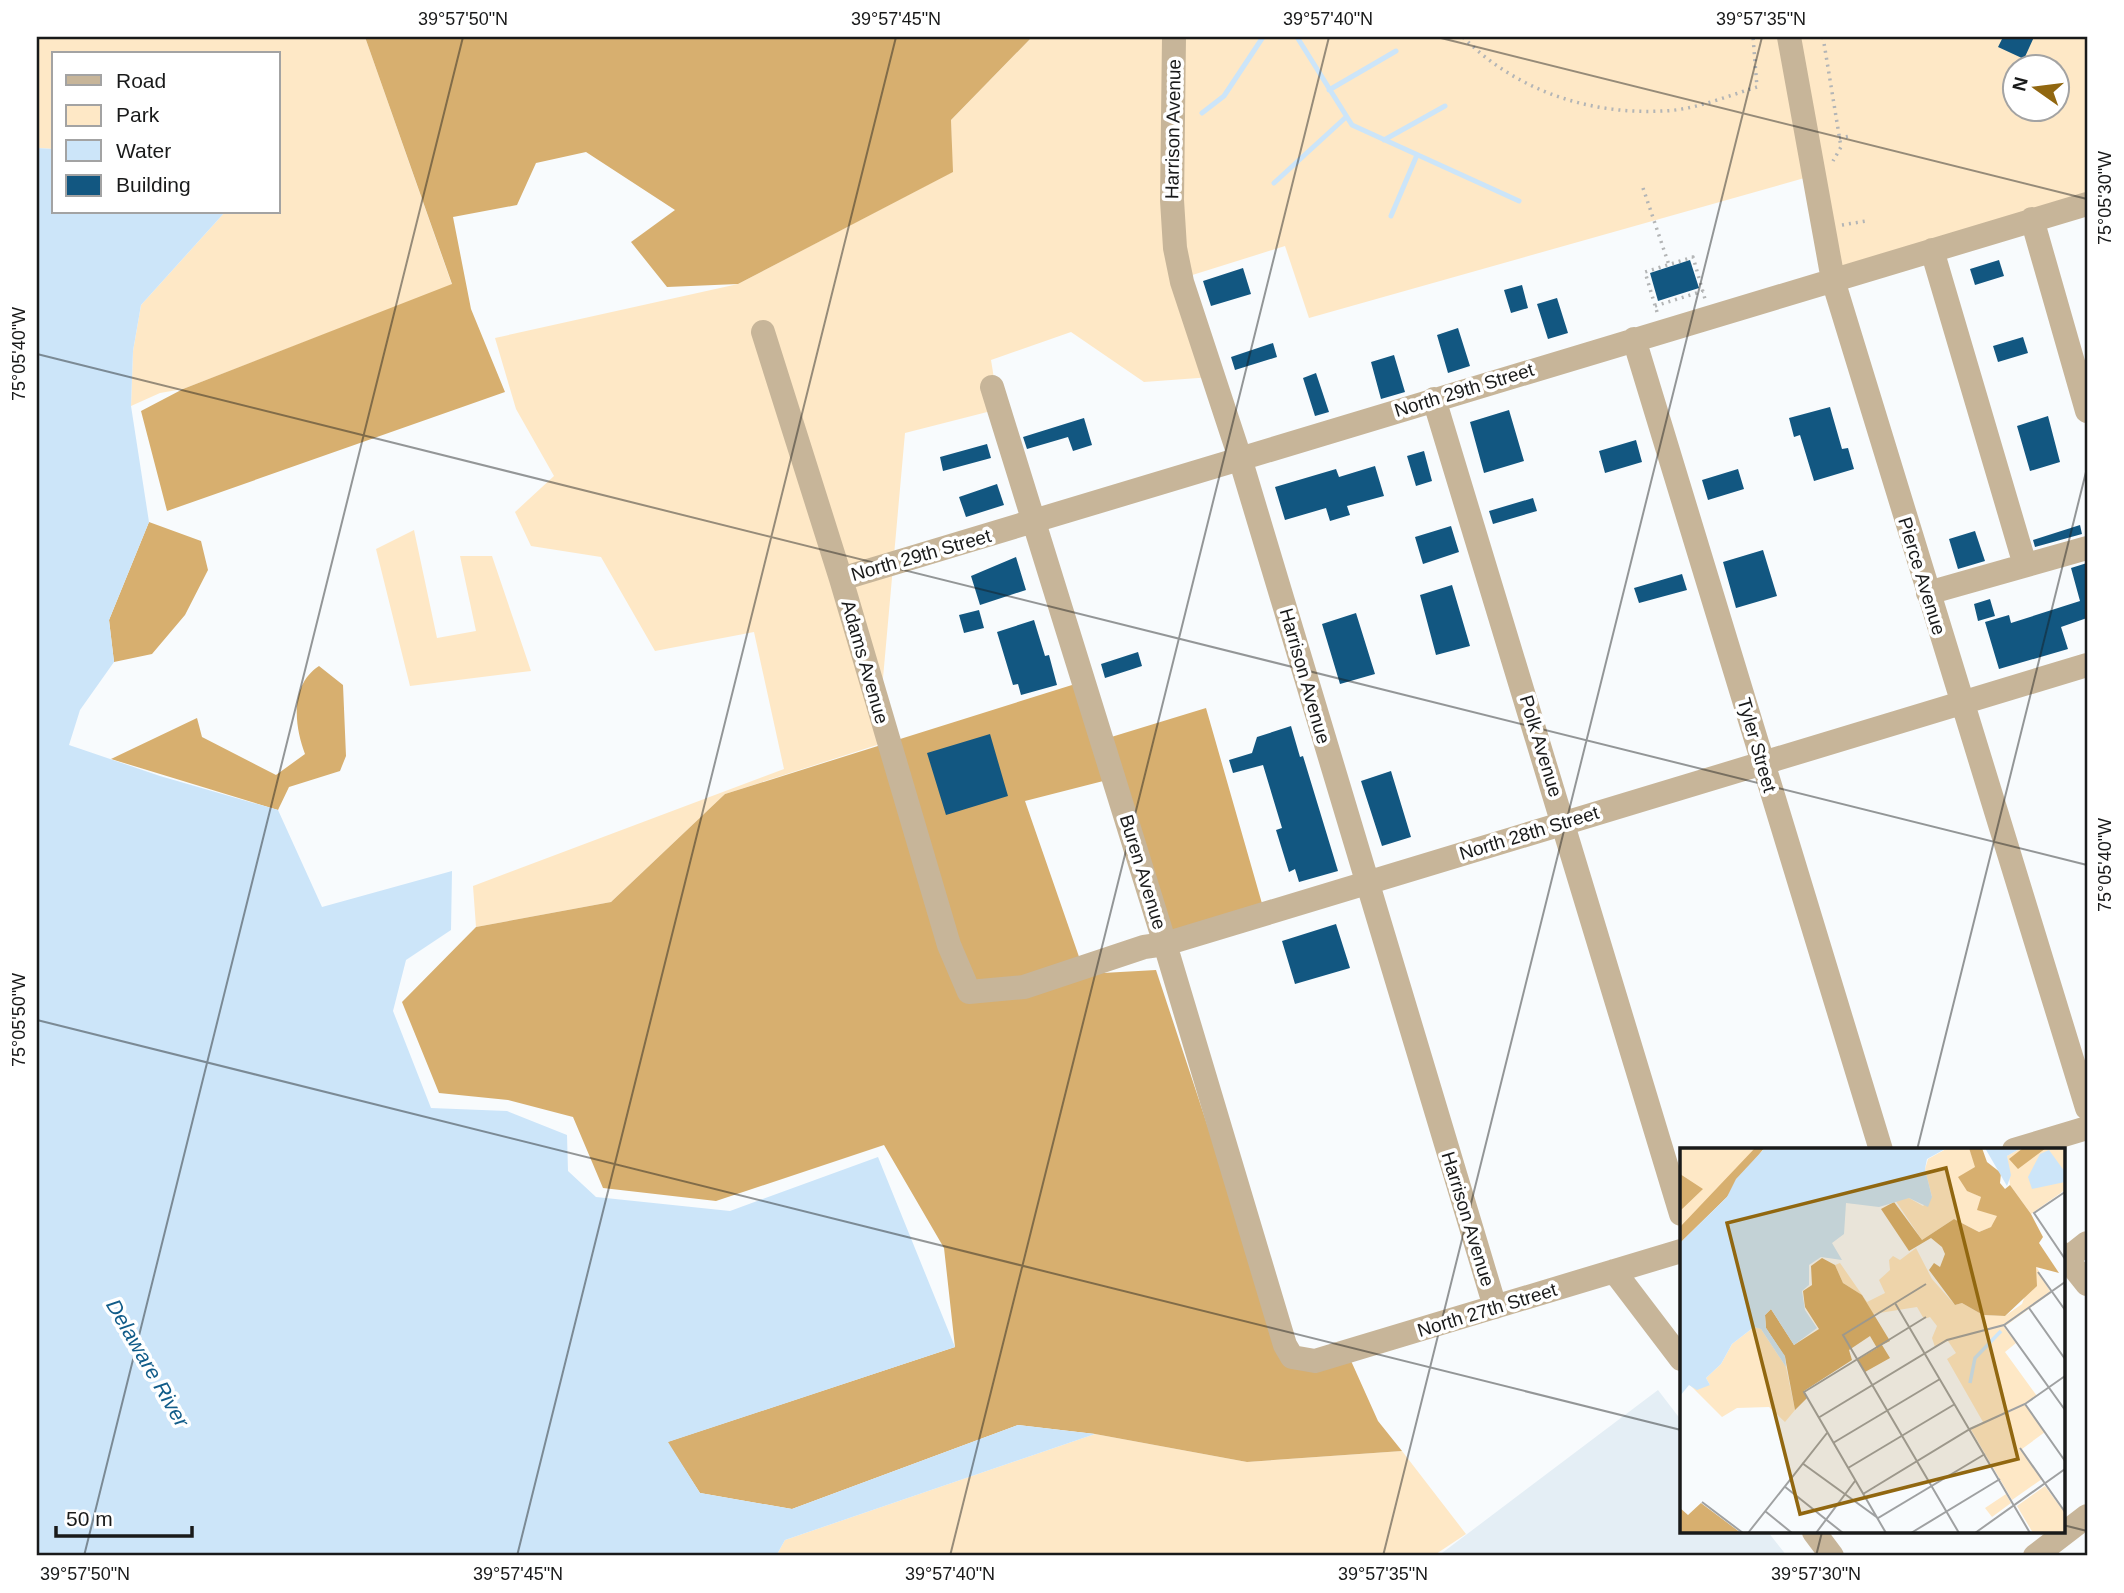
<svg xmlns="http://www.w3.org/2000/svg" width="2124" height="1593" viewBox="0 0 2124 1593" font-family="Arial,sans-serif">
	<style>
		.built { fill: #e4eef5 }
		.green { fill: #fee8c6; fill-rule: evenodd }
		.forest { fill: #d7af6f }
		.water { fill: #cce5f9 }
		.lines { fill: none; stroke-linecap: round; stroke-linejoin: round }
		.stream { stroke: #cce5f9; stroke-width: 5 }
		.building { fill: #125781 }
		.path { stroke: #b3b5b6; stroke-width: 3.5; stroke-dasharray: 2 5; stroke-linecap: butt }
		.minor { stroke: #c7b599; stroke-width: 24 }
		.ticks { fill: none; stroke: #191a1a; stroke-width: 2; stroke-opacity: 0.45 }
		.labels { text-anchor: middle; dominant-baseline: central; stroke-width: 7; stroke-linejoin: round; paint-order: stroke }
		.street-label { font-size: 19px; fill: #191a1a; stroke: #fff }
		.water-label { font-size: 21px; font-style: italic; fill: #115c89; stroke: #fff }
		.inset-river { fill: none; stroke: #cce5f9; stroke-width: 3.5 }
		.inset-road { fill: none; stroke: #9fa1a2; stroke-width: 2 }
		.view { fill: #916710; fill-opacity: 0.15; stroke: #916710; stroke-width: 3.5 }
		.inset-edge { fill: none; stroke: #191a1a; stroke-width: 3.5 }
		.neatline { fill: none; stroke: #191a1a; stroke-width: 2.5 }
		.ticks-label { font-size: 18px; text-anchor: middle; fill: #191a1a }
	</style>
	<rect width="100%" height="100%" fill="#f8fbfd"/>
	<!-- built -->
	<path class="built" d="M1658,1390L1681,1420V1532H1768L1787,1556H1438Z"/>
	<!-- green -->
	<path class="green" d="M37,37H365L452,285L183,389L160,393L131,406L133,351L141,305L225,212H278V54H54V149L37,148Z
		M1032,37H2087V202L1825,280L1808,177L1309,318L1285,246L1186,277L1212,377L1144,382L1071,332L991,360L999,409L905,433L877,745L725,794L611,902L476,927L473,886L784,769L754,632L655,651L601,557L531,546L515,512L554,476L516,409L495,338L738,284L952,172L951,120ZM2016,66H2058V108H2016Z
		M414,530L437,638L476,631L460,556H492L531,671L410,686L376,549Z
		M1095,1434L1247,1462L1402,1451L1466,1534L1433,1556H776L785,1540Z"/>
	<!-- forest -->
	<path class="forest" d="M365,37H1032L951,120L953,172L738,284L667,287L631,242L675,210L586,152L536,163L517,205L453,217L471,309L505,392L167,511L141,411L183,389L452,284Z
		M149,522L201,541L208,570L185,615L152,654L114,662L109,620Z
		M319,666L343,685L346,756L340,771L289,787L278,810L111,759L197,718L202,737L276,775L305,754C294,725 290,685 319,666Z
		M1088,680L1108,738L1206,708L1263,907L1167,936L1119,777L1025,801L1085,974L1156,970L1284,1357L1343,1343L1378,1421L1402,1451L1247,1462L1095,1434L1018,1425L792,1509L700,1493L667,1442L955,1347L944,1248L884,1145L716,1201L603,1188L573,1117L508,1100L439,1093L402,1002L476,927L611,902L725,794Z"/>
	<!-- water -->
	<path class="water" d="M37,148L54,149V212H225L141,305L133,351L131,406L149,522L109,620L114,662L80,710L69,745L160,776L278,810L322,907L452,871L451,930L406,960L393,1011L431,1108L507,1111L567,1135L568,1171L596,1197L730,1211L878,1157L955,1347L668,1442L700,1493L792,1509L1018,1425L1095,1434L785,1540L776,1556H37Z"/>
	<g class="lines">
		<!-- stream -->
		<path class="stream" d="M1297,37L1352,125L1519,201
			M1329,90L1396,51
			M1202,113L1224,96L1263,37
			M1384,140L1445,106
			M1274,183L1345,118
			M1391,216L1417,155"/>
	</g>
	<!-- building -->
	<path class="building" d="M2003,37H2034L2024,59L1998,47Z
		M1690,260L1699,288L1658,301L1650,273Z
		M1999,260L2004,276L1975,285L1970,269Z
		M1243,268L1251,294L1211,306L1203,281Z
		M1522,285L1528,308L1511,313L1504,290Z
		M1557,298L1568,333L1548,339L1537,304Z
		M1458,328L1470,366L1448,373L1437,335Z
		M2023,337L2028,353L1998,362L1993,346Z
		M1273,343L1277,357L1235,370L1231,357Z
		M1394,355L1405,392L1381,399L1371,362Z
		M1316,373L1329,412L1315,416L1303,378Z
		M1830,407L1842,449L1848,448L1854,469L1814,481L1800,435L1794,437L1789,418Z
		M1509,410L1524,461L1484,473L1470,422Z
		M2048,416L2060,462L2030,471L2017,426Z
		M1084,418L1092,445L1073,451L1068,437L1027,449L1023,437Z
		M1636,440L1642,462L1605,473L1599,451Z
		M987,444L991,458L943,471L940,457Z
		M1424,451L1432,481L1416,486L1407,456Z
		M1375,466L1384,496L1347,506L1350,515L1330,521L1326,508L1285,520L1275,487L1336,469L1339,477Z
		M1738,469L1744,489L1708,500L1702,480Z
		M997,484L1004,505L966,517L959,497Z
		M1533,498L1537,511L1493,524L1489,511Z
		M2080,525L2082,534L2035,547L2033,540Z
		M1451,526L1459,552L1423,564L1415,537Z
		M1975,531L1985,561L1958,569L1949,539Z
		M1763,550L1777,596L1736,608L1723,562Z
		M1016,557L1026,590L980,605L971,576Z
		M2087,563V618L2061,627L2068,649L1999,669L1985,622L2009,615L2011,623L2080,601L2071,568Z
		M1682,574L1687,590L1639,603L1634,588Z
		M1452,585L1470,646L1436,655L1420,595Z
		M1990,599L1995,616L1978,621L1974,604Z
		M979,610L984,628L964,633L959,615Z
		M1356,613L1375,674L1340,684L1322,624Z
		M1034,620L1045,656L1049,655L1057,685L1021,695L1018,684L1013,685L997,632Z
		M1138,652L1142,666L1105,678L1101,664Z
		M1291,726L1300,757L1303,756L1338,871L1299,882L1295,869L1289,872L1276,830L1282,828L1263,765L1233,773L1229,760L1252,753L1257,737Z
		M990,734L1008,796L946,815L927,753Z
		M1391,771L1411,837L1382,846L1361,781Z
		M1336,924L1350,968L1295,984L1282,941Z"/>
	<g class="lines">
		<!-- path -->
		<path class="path" d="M1463,37C1515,90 1589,115 1663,111C1695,110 1727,96 1757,87L1753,37
			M1823,37L1841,147L1833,161
			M1839,138L1850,136
			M1643,188L1669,265
			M1842,225L1866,221
			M1655,306L1703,291
			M1657,312L1645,272L1693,257L1705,299"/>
		<!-- minor -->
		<path class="minor" d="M1174,37L1172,200L1175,248L1182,282L1240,458L1495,1307
			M1789,37L1833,280L2087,1108
			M2032,219L2087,411
			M1932,250L2025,565
			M763,332L841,579L949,945L969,992L1024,987L1144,947L1165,944L2087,665
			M1634,339L1881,1150
			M992,387L1165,944L1285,1345L1292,1357L1315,1361L1681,1251
			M1434,399L1681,1214
			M841,579L2087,204
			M1928,593L2087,548
			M2014,1150L2087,1128
			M2063,1254L2087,1284
			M2063,1262L2087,1243
			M1614,1271L1681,1359
			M1814,1532L1832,1556
			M2035,1556L2087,1516"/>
	</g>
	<!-- ticks -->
	<path class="ticks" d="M1437,37L2087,199M37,354L2087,865M37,1020L1681,1430M1917,1150L2087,468M2063,1525L2087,1531M84,1556L463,37M517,1556L896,37M950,1556L1329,37M1383,1556L1762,37M1816,1556L1822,1532"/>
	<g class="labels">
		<!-- street labels -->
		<g class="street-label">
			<text transform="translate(1173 129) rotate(-89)">Harrison Avenue</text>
			<text transform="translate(1464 390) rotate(-17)">North 29th Street</text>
			<text transform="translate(921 555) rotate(-16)">North 29th Street</text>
			<text transform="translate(1922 576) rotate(73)">Pierce Avenue</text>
			<text transform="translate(865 662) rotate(74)">Adams Avenue</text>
			<text transform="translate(1305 676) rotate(74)">Harrison Avenue</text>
			<text transform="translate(1757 745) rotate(74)">Tyler Street</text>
			<text transform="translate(1541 746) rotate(73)">Polk Avenue</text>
			<text transform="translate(1529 833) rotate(-17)">North 28th Street</text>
			<text transform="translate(1143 872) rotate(73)">Buren Avenue</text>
			<text transform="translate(1468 1219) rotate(73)">Harrison Avenue</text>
			<text transform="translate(1487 1310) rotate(-17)">North 27th Street</text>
		</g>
		<!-- water labels -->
		<g class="water-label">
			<text transform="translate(148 1363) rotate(60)">Delaware River</text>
		</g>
	</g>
	<!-- overview -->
	<g transform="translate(1680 1148)">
		<rect width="385" height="385" fill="#f8fbfd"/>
		<path d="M84,0L83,2L0,95V1ZM289,0L296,19L279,29L288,43L301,49L318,68L311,79L299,84L274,71L242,92L215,52L229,50L243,58L252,49L245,21L248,11L266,1ZM341,0H385V42L351,66L330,37L327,8ZM236,100L252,131L275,157L282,155L303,167L325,168L342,156L356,118L371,145L324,179L336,195L325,204L357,248L346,256L365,284L342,301L362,331L332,352L290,280L303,274L267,211L276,205L268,193L255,199L252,190L257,178L250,169L244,171L237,159L193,166L182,147L163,135L155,117L160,115L187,154L205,145L199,132L210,122L209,112L213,108L220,112ZM74,179L81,181L106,219L115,262L105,274L89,259L57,260L42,269L10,237H30L26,230L41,216L52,196ZM365,338L385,365V385H353L337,358ZM326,346L331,355L312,369L305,360Z" fill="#fee8c6"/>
		<path d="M75,0H84L47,49L0,95V79ZM289,0H302L307,14L321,25L320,35L325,41L330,37L351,66L363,89L359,95L379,125L356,119L357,138L325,168L303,167L282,155L275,157L249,122L254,115L260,119L265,106L262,99L251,90L229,103L201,61L214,54L242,92L274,71L299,84L311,79L317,68L297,62L301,49L287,43L278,29L295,19ZM343,0H366L338,21L329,11ZM0,26L23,41L0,63ZM142,110L155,117L163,135L182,147L210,193L202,197L210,210L185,224L177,212L197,200L190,188L169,202L172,212L124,243L127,250L115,262L105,209L86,180L85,167L91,161L114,197L139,181L125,159L123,143L132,137L131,118ZM21,355L61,385H1L0,360L8,367Z" fill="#d7af6f"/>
		<path d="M267,0L247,11L245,21L252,49L248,59L229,50L199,59L166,55L164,86L152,95L162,112L141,109L129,117V137L122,143L125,162L137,180L114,197L91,161L85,167L86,180L105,208L106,219L81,181L74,179L52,196L41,216L26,230L30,237L17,242L9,237L0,248V95L47,49L56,31L83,2ZM341,0L327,8L331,27L327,38L305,0ZM369,2L385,24V34L352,41L348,29L360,6Z" fill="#cce5f9"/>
		<path class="inset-river" d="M290,235L295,210L321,183"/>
		<path class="inset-road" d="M385,44L354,65L385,111M358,124L385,162M246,136L163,187L279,385M215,155L350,385M349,160L385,211M324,177L385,262M345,256L385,313M138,270L267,192L324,177L385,134M153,295L260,231M340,300L385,364M122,315L198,370L305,306M168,320L275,256M104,338L163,385M183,346L290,281L345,256L385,228M22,354L63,385M85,363L112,385M68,385L147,285M136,385L175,333M206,385L124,244L246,169M231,385L320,331M295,385L385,321"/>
		<path class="view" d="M266,20L338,311L120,366L47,75Z"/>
		<rect width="385" height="385" class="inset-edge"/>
	</g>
	<!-- border -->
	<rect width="2124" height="1593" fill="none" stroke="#ffffff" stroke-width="77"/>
	<!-- legend -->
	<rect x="52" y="52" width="228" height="161" fill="#ffffff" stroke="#a3a3a3" stroke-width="2"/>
	<rect x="66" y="75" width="35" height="10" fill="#c7b599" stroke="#a3a3a3" stroke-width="2"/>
	<text x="116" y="88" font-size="21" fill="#191a1a">Road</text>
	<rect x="66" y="105" width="35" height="21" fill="#fee8c6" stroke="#a3a3a3" stroke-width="2"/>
	<text x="116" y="122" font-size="21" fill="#191a1a">Park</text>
	<rect x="66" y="140" width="35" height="21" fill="#cce5f9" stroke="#a3a3a3" stroke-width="2"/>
	<text x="116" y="158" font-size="21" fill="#191a1a">Water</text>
	<rect x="66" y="175" width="35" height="21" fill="#125781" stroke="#a3a3a3" stroke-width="2"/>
	<text x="116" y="192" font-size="21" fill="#191a1a">Building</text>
	<!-- north arrow -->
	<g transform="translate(2036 88) rotate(284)"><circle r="33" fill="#ffffff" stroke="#a3a3a3" stroke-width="2"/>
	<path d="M0-5L12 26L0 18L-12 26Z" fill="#916710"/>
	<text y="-10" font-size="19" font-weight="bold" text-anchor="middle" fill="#191a1a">N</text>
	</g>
	<!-- scale -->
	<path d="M56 1526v10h136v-10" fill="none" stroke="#191a1a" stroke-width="3.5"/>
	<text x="66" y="1526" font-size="21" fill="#191a1a" stroke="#ffffff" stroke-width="5" paint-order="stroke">50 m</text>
	<rect x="38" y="38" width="2048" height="1516" class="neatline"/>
	<g class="ticks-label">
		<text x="463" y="25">39°57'50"N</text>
		<text x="896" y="25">39°57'45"N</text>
		<text x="1328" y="25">39°57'40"N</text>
		<text x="1761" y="25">39°57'35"N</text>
		<text transform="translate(2105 198) rotate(-90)" y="6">75°05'30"W</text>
		<text transform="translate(19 354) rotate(-90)" y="6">75°05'40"W</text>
		<text transform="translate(2105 865) rotate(-90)" y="6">75°05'40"W</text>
		<text transform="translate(19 1020) rotate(-90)" y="6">75°05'50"W</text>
		<text x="85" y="1580">39°57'50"N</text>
		<text x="518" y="1580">39°57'45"N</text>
		<text x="950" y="1580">39°57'40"N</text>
		<text x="1383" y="1580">39°57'35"N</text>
		<text x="1816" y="1580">39°57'30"N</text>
	</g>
</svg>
